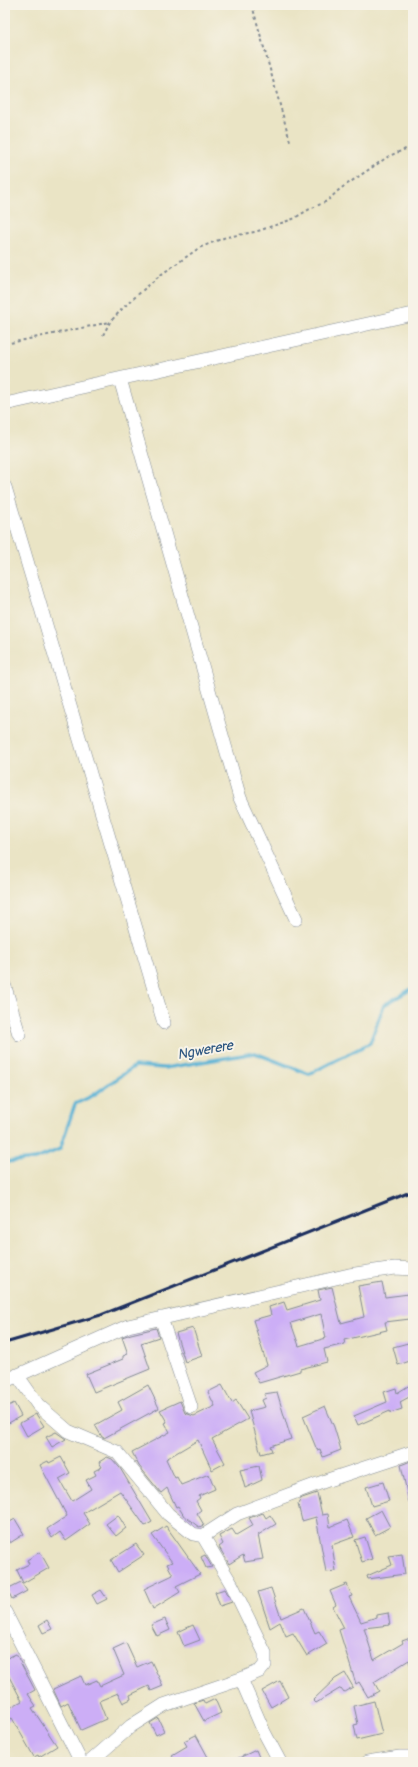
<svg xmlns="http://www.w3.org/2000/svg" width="418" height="1767" viewBox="0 0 418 1767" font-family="Pangolin,sans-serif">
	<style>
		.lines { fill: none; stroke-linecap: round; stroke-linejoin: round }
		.stream { stroke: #56b1d4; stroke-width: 3.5 }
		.building { fill: #ccaef6; fill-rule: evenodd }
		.minor-casing { stroke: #828a92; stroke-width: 14 }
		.path { stroke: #828a92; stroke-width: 2; stroke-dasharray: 3 3; stroke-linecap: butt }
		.minor { stroke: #fff; stroke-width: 13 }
		.rail { stroke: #1b2f5e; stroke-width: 3 }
		.labels { text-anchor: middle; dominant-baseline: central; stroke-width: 4; stroke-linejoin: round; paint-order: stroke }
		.water-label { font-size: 14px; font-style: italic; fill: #2d5681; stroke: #f7f3e8 }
	</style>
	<rect width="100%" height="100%" fill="#f7f3e8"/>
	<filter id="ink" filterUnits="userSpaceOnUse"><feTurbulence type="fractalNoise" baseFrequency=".025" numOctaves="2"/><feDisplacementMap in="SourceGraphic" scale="8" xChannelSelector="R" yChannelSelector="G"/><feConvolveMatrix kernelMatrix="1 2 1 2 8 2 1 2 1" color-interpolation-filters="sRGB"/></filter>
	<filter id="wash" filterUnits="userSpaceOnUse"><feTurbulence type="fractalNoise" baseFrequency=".012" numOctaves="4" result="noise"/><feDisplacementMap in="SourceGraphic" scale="16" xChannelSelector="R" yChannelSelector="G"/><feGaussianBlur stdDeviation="0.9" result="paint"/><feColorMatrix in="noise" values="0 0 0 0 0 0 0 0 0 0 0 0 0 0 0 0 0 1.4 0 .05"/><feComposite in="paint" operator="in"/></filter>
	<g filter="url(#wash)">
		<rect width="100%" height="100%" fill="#eae4c5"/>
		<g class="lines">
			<!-- stream -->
			<path class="stream" d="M5,1162L36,1159L60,1149L75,1104L92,1096L135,1066L165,1068L255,1053L309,1074L370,1043L384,1005L413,988"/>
		</g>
		<g id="blocks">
			<!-- building -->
			<path class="building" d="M382,1282L385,1297L409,1294L412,1309H409L410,1319L385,1322L387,1330L344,1340L345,1344L324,1349L327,1362L300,1369V1371L259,1383L253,1372L267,1365L253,1320L271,1315L269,1307L284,1302L287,1310L320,1300L318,1290L332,1287L341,1323L364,1317L358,1286ZM321,1314L326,1338L299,1346L291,1323Z
				M156,1328L159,1337L141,1343L150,1369L94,1392L86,1374L123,1359V1356L128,1354L122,1337L131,1334Z
				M193,1328L202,1356L185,1362L176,1333Z
				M408,1343L413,1360L398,1365L393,1347Z
				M413,1383V1395L400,1402L402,1409L390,1413V1411L358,1425L354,1416L387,1402L384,1392L396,1388L397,1393Z
				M148,1385L159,1408L104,1438L102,1437L95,1425L122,1410L118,1402Z
				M222,1385L232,1403L236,1400L248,1419L212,1439L225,1463L212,1470L198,1440L166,1459L175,1478L177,1477L181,1485L209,1474L215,1489L199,1496L200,1498L196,1501L201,1510L197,1513L204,1525L199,1527L184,1516L178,1506L176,1507L167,1488L161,1493L139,1466L132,1452L170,1432L165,1423L167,1422L160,1410L180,1401L185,1413L194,1416L215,1406L208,1392Z
				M277,1392L291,1439L270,1446L272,1451L261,1454L249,1411L265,1407L262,1400L266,1398L264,1394Z
				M14,1403L21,1416L5,1425V1408Z
				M325,1406L334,1427L341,1450L323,1457L320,1449L317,1450L303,1416Z
				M36,1414L44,1426L27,1436L20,1423Z
				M56,1432L66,1439L52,1447L46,1437Z
				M61,1457L70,1473L59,1479L72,1501L91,1489L86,1480L96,1475L94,1471L102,1467L99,1462L107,1457L112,1459L120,1468L152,1522L145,1526L120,1491L83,1513L90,1524L66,1541L60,1532L52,1538L47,1529L67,1516L40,1465L48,1461L49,1463Z
				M413,1460V1502H409L401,1465Z
				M259,1466L262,1480L245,1488L240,1470Z
				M383,1482L389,1501L372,1506L366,1487Z
				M317,1493L322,1515L328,1514L330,1527L347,1520L354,1537L332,1545L336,1571L326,1572L316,1517L302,1521L298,1504L300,1503L299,1499Z
				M381,1510L390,1527L375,1535L366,1518Z
				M263,1513L266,1518L270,1515L276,1524L258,1535L263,1559L245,1562L243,1555L229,1564L219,1547L223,1544L219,1536L232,1529L236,1535L253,1525L249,1518Z
				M118,1515L126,1528L116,1536L106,1524Z
				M15,1519L24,1534L10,1543L5,1535V1525Z
				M166,1526L200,1574L176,1586L180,1592L153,1609L144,1589L173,1575L167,1564L172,1562L152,1535Z
				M365,1537L372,1559L362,1562L355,1540Z
				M136,1544L144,1555L118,1572L111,1560Z
				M40,1552L49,1568L23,1583L17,1570L29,1564L27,1560Z
				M402,1554L405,1574L368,1579L367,1576L392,1565L389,1556Z
				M205,1555L212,1567L206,1568L201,1557Z
				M21,1582L27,1591L12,1599L7,1589Z
				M347,1584L352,1596L349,1597L361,1622L377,1617V1615L388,1613L390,1625L364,1628L374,1660L403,1643L402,1641L413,1637V1667H411L409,1660L374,1682L379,1691L368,1697L359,1682L356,1684L339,1630L344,1628L333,1607L336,1605L330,1591Z
				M271,1588L281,1618L304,1608L315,1633L319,1631L327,1644L307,1656L293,1633L286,1636L280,1622L270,1628L258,1592Z
				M225,1589L232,1602L220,1606L215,1592Z
				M101,1590L107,1599L97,1604L92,1595Z
				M165,1619L170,1630L157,1636L151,1625Z
				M47,1620L52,1629L43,1633L39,1625Z
				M193,1625L200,1640L184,1646L178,1632Z
				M126,1643L137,1667L151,1661L163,1686L151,1691L149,1686L130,1695L131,1699L123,1703L118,1693L99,1701L106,1719L81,1730L68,1702L61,1706L53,1689L81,1676L85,1685L97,1680L100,1686L124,1675L113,1649Z
				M16,1654L35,1690L28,1694L36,1706L32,1708L57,1746L39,1757L38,1755L34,1757L12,1718L5,1722V1710L22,1701L5,1669V1659Z
				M345,1673L353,1687L344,1692L341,1688L316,1703L313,1700L335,1679Z
				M280,1681L288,1697L271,1707L262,1691Z
				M215,1699L221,1713L204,1721L194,1703L203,1700L205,1704Z
				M374,1701L382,1734L357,1740L354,1725L358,1724L354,1706Z
				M158,1718L164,1731L156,1735L150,1723Z
				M196,1735L209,1759L203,1762H176L172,1755L187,1746L184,1741Z
				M256,1750L261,1762H230Z"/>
		</g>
	</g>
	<g filter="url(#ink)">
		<use href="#blocks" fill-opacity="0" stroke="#828a92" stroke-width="1"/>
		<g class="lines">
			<!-- minor casing -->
			<g class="minor-casing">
				<path id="minor" d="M120,379L240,798L296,919
					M5,404L413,314
					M5,487L164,1023
					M5,987L19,1034
					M161,1318L191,1407
					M17,1375L38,1405L68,1431L117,1452L168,1514L193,1534L203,1536L237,1514L328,1480L413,1452
					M5,1381L128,1326L349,1275L395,1268L413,1269
					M5,1612L81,1762
					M241,1679L264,1732L280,1762
					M90,1762L131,1726L164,1705L241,1679L260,1671L265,1665V1653L232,1585L203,1536
					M367,1762L400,1757H413"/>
			</g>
			<!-- path -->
			<path class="path" d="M252,5L290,141
				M103,335L110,322L124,307L159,276L199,248L226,237L255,232L293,219L308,210L327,201L340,189L389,156L413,146
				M5,344L110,322"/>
			<!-- minor -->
			<use href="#minor" class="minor"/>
			<!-- rail -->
			<path class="rail" d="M5,1343L101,1315L413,1191"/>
		</g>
	</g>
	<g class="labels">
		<!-- water labels -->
		<g class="water-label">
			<text transform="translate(205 1050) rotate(-10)">Ngwerere</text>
		</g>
	</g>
	<!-- margin -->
	<rect width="418" height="1767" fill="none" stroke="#f7f3e8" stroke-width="20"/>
</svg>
